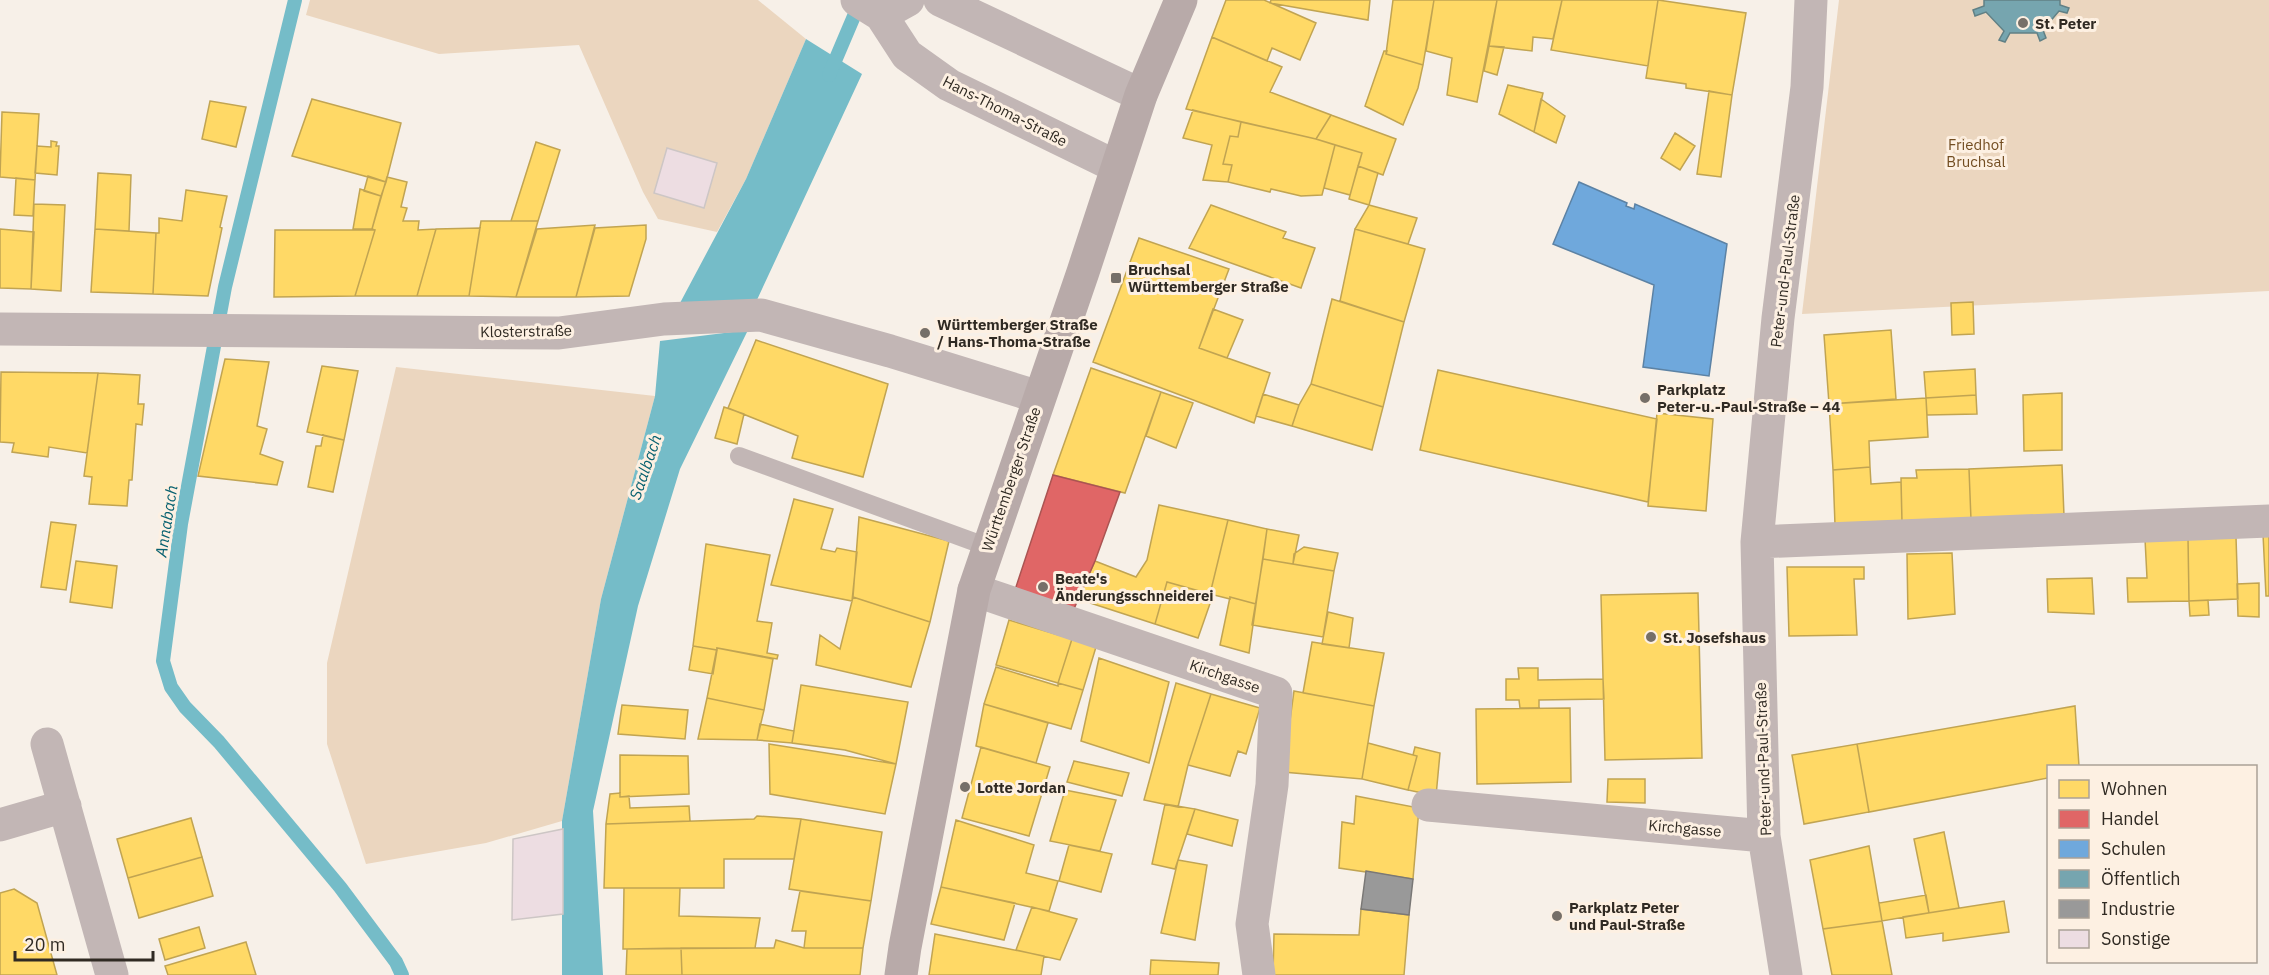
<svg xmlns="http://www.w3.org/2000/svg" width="2269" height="975" viewBox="0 0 2269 975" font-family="'IBM Plex Sans',sans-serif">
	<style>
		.green { fill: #ebd6bf }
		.water { fill: #75bcc8 }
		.homes { fill: #ffd966; stroke: #c1a452; stroke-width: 1.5 }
		.shops { fill: #e06666; stroke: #ab5452; stroke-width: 1.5 }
		.schools { fill: #6fa8dc; stroke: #5c82a4; stroke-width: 1.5 }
		.public { fill: #76a5af; stroke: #618085; stroke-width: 1.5 }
		.industry { fill: #999; stroke: #7a7876; stroke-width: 1.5 }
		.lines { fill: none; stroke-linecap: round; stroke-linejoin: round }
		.stream { stroke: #75bcc8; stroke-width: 14 }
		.building { fill: #eddde2; stroke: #cdc6c5; stroke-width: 1.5 }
		.lane { stroke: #c2b6b5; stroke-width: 18 }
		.street { stroke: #c2b6b5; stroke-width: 33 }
		.secondary { stroke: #b8aaa9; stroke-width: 33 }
		.poi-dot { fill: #766f68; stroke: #fdf0e2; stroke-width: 2 }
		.labels { text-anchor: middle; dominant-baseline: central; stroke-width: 6; stroke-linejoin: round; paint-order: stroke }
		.poi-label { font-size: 15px; font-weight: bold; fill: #302a23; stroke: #fdf0e2; text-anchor: start }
		.street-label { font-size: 15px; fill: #302a23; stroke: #fdf0e2 }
		.park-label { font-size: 15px; fill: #734e22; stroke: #fdf0e2 }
		.water-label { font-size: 16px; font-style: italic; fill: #086170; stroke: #fdf0e2 }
	</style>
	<rect width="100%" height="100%" fill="#f7f0e8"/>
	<!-- green -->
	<path class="green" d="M310,0H758L806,39L746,179L717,232L658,219L643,192L579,45L439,54L306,15Z
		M1839,0H2269V291L1802,314Z
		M396,367L655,396L601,599L562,821L486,843L366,864L327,744V663Z"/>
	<!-- water -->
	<path class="water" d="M806,39L862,74L756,302L680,303L746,179Z
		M748,330L680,469L638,606L593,811L603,975H562V821L601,599L655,396L660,341Z"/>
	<!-- homes -->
	<path class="homes" d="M1226,0H1264L1316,23L1300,60L1272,48L1267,61L1212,37Z
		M1271,0H1370L1368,20L1270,3Z
		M1393,0H1434L1423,65L1386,54Z
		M1434,0H1497L1477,102L1447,95L1452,58L1426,51Z
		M1497,0H1562L1553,39L1533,37L1532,51L1489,46Z
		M1562,0H1658L1648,66L1551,50Z
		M1658,0L1746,13L1732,95L1686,88V84L1646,78Z
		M1212,37L1282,67L1270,92L1331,115L1316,139L1186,109Z
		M1489,46L1504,47L1497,75L1484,71Z
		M1384,51H1387L1386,54L1423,65L1418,88L1403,125L1365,106Z
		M1508,85L1543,93L1534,132L1499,114Z
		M1709,91L1732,95L1721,177L1697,174Z
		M312,99L401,123L386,182L292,156Z
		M1541,99L1565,116L1556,143L1534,132Z
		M210,101L246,107L236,147L202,139Z
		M1193,110L1241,122L1238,137L1230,136L1223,164L1232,165L1228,182L1203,180L1212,145L1183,138Z
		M2,112L39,114L35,180L0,177Z
		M1331,115L1396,139L1383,175L1358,166L1362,153L1316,139Z
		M1241,122L1316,139L1335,145L1322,195L1301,196L1271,189L1270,192L1228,182L1232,165L1223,164L1230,136L1238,137Z
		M1675,133L1695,146L1680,170L1661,158Z
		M51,141L57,142L56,146H59L57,175L35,173L37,146L51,147Z
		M536,142L560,150L538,221H511Z
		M1335,145L1362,153L1350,195L1324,188Z
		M1358,166L1378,173L1369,205L1349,199Z
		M98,173L131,175L129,231L95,229Z
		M368,176L386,182L381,196L364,191Z
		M387,177L407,182L401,207L407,208L403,221H419L418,230L436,229L417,296H355L375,230L372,229Z
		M16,178L35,180L33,216L14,215Z
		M360,189L381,196L372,229H353Z
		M186,190L227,196L220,227L222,228L208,296L153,294L156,233H159V218L182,221Z
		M34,204L65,205L61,291L31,289Z
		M1211,205L1286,232L1283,238L1315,248L1301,288L1189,248Z
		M1369,205L1417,218L1408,244L1355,229Z
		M481,221H538L516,297L469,296Z
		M595,225L576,297H516L537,229Z
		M646,225V239L629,296L576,297L595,228Z
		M480,228L469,296H417L436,229Z
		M0,229L34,232L31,289L0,288Z
		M95,229L156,233L153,294L91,292Z
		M1355,229L1425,249L1404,322L1340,301Z
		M275,230H375L355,296L274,297Z
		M1139,238L1229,269L1199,348L1270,373L1254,423L1093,362Z
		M1332,299L1404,322L1383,407L1311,384Z
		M1973,302L1974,334L1952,335L1951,303Z
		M1213,309L1243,320L1227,358L1199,348Z
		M1891,330L1896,399L1829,404L1824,335Z
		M756,340L888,384L863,477L792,458L798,436L728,408Z
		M225,359L269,362L257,426L267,429L260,454L283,462L277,485L198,476Z
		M322,366L358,371L344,440L307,432Z
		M1091,368L1161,392L1125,493L1053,475Z
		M1975,369L1976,395L1926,398L1924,372Z
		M1438,370L1657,419L1648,502L1420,450Z
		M1,372L98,373L87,453L49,447L48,457L12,452L14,443L0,442Z
		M98,373L140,375L138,404H144L142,425L136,424L132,480H129L127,506L89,504L92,477L84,476Z
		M1311,384L1383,407L1372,450L1292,426L1299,405Z
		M1161,392L1193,403L1176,448L1146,436Z
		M2062,393V450L2024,451L2023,395Z
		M1263,394L1299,405L1292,426L1256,416Z
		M1976,395L1977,414L1927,415L1926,398Z
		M1926,398L1928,437L1869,441L1870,467L1833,470L1829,404Z
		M724,407L744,414L737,444L715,438Z
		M1657,413L1713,419L1706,511L1648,506Z
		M323,435L344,440L333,492L308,487L316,446H321Z
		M2062,465L2064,516L1971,520L1969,469Z
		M1870,467L1871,484L1901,482L1902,522L1835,525L1833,470Z
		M1969,469L1971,520L1902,522L1901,478H1917L1916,470Z
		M794,499L833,509L821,549L835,552L837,548L857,552L852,601L771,585Z
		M1159,505L1228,520L1210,594L1167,582L1155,624L1078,599L1095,561L1136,577L1147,560Z
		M859,517L949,541L930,622L853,597Z
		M1228,520L1267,529L1256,604L1230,597V599L1210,594Z
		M51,522L76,525L66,590L41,587Z
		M1267,529L1299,535L1293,564L1263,559Z
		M2269,533V596H2266L2263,534Z
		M2236,537L2238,599L2189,601L2188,538Z
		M2188,538L2189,601L2128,602L2127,578H2147L2145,539Z
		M706,544L770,555L757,621L772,623L767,653L778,655L777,659L717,648V650L693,646Z
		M1304,547L1338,553L1334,571L1293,564L1294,554Z
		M1952,553L1955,614L1908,619L1907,554Z
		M1263,559L1334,571L1323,637L1252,625Z
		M76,561L117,566L112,608L70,602Z
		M1787,567H1864V579H1854L1857,635L1789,636Z
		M2092,578L2094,614L2048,612L2047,579Z
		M1167,582L1213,595L1198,638L1155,624Z
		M2259,583V617L2238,616L2237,584Z
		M1698,593L1702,758L1605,760L1601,595Z
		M853,597L930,622L911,687L816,665L820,635L840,649Z
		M1230,597L1256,604L1249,653L1220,645Z
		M2208,600L2209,615L2190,616L2189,601Z
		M1328,612L1353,618L1349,648L1322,644Z
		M1009,620L1072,639L1058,683L996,665Z
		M1072,639L1096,647L1083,690L1058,683Z
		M1312,642L1384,653L1374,706L1303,693Z
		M693,646L717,650L713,674L689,670Z
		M717,648L773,659L764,710L707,698Z
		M1099,658L1169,682L1149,763L1081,741Z
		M996,667L1058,686V683L1083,690L1071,729L984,704Z
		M1518,668H1538V680L1603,679L1604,699L1539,700V708H1520L1519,700H1506V679H1519Z
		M1176,683L1211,694L1188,765L1178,807L1144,800Z
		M801,685L908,702L896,764L845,750L792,743Z
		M1294,691L1374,706L1362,779L1283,772Z
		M1211,694L1260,708L1246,754L1238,751L1230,776L1188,765Z
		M707,698L764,710L757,740L698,739Z
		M984,704L1048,723L1036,763L976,746Z
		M622,705L688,710L685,739L618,734Z
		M2075,706L2079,766H2048V778L1869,812L1857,744Z
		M1570,708L1571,782L1477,784L1476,709Z
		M760,724L794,731L792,743L757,740Z
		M1368,743L1417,756L1408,790L1362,779Z
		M769,744L896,764L885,814L770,794Z
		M1857,744L1869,812L1804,824L1792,755Z
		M981,747L1050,767L1029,836L962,818Z
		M1415,747L1440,753L1436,796L1408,790L1417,756L1413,755Z
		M620,755L688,756L689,794L620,797Z
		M1074,761L1129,773L1122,796L1067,782Z
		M1608,779H1645V803L1607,802Z
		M1065,790L1116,800L1100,851L1050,841Z
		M620,793V797L629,796L630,808L689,806L690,821L606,824L610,794Z
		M1356,796L1419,808L1413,879L1339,868L1342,822L1354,824Z
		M1165,804L1195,809L1175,869L1152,864Z
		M1195,809L1238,820L1232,846L1187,834Z
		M757,816L801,819L794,859H724V888H604L606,824L754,819Z
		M191,818L202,857L128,878L117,839Z
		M801,819L882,832L871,901L789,889Z
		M956,820L1034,845L1026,873L1058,881L1049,911L941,887Z
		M1944,832L1959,908L1929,913L1914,839Z
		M1069,845L1112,854L1101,892L1059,881Z
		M1869,846L1882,921L1823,929L1810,860Z
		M202,857L213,896L139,918L128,878Z
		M1178,860L1207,865L1195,940L1161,933Z
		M941,887L1015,903L1004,940L931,924Z
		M624,888H680L679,916L760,918L755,948L623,949Z
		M14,889L37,903L57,975H0V893Z
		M800,891L871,901L863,948H804L806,931H792Z
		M1926,895L1929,913L1882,921L1879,903Z
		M2004,901L2009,932L1943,941V933L1906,938L1903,917Z
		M1032,907L1077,919L1060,960L1016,950Z
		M1361,909L1409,915L1404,975H1273L1274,934L1359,935Z
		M1882,921L1892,975H1832L1823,929Z
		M199,927L205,948L165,960L159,939Z
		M935,934L1044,956L1041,975H929Z
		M776,940L804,948H863L860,975H682L681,948H774Z
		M246,942L256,975H168L165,966Z
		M681,948L682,975H626L627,949Z
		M1151,960L1219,963L1218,975H1150Z"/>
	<!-- shops -->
	<path class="shops" d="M1053,475L1120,492L1095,561L1073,611L1015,590Z"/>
	<!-- schools -->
	<path class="schools" d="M1579,182L1627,203L1626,206L1634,209L1635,204L1727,244L1709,376L1643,367L1654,285L1553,244Z"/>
	<!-- public -->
	<path class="public" d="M1984,0H2060V5L2069,8L2067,13L2059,11L2043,30L2046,38L2040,41L2037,33H2010L2005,42L1999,40L2004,31L1986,12L1975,16L1973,10L1984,6Z"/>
	<!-- industry -->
	<path class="industry" d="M1366,871L1413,879L1409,915L1361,909Z"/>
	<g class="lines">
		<!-- stream -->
		<path class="stream" d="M295,0L225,287L181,524L163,661L171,687L185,707L219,742L340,887L396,962L402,975
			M829,75L860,2"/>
	</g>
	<!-- building -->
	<path class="building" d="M667,148L717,163L704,208L654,193Z
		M563,829V914L512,920L513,839Z"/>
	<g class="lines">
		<!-- lane -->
		<path class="lane" d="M739,456L988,547"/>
		<!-- street -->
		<path class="street" d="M857,0L881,15L907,55L949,85L1117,167
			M940,0L1141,95
			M881,15L908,0
			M0,329L559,333L664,319L761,315L890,351L1039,397
			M1757,542L2269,521
			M974,590L1276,693L1272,785L1252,924L1259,975
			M47,744L112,975
			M1428,805L1764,836
			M0,825L65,806
			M1786,975L1764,836L1757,542L1778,318L1807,87L1811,0"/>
		<!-- secondary -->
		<path class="secondary" d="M901,975L905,947L974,590L1083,272L1141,95L1181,0"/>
	</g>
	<!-- markers -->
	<g class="poi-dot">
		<circle cx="2023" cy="23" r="6"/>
		<rect x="1110" y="272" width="12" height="12" rx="3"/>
		<circle cx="925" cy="333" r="6"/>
		<circle cx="1645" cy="398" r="6"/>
		<circle cx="1043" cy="587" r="6"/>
		<circle cx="1651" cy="637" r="6"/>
		<circle cx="965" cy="787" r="6"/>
		<circle cx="1557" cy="916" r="6"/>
	</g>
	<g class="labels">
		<!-- poi labels -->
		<g class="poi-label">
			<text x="2035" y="23">St. Peter</text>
			<text x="1128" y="269">Bruchsal<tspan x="1128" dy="17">Württemberger Straße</tspan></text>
			<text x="937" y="324">Württemberger Straße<tspan x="937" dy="17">/ Hans-Thoma-Straße</tspan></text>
			<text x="1657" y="389">Parkplatz<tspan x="1657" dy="17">Peter-u.-Paul-Straße – 44</tspan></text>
			<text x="1055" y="578">Beate's<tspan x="1055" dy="17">Änderungsschneiderei</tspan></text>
			<text x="1663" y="637">St. Josefshaus</text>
			<text x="977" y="787">Lotte Jordan</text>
			<text x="1569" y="907">Parkplatz Peter<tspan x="1569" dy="17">und Paul-Straße</tspan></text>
		</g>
		<!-- street labels -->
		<g class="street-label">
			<text transform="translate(1005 111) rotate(27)">Hans-Thoma-Straße</text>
			<text transform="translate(1785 271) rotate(-83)">Peter-und-Paul-Straße</text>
			<text transform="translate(526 331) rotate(-1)">Klosterstraße</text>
			<text transform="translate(1011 479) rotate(-71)">Württemberger Straße</text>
			<text transform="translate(1225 676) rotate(19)">Kirchgasse</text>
			<text transform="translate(1763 759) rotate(-92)">Peter-und-Paul-Straße</text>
			<text transform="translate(1685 828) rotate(5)">Kirchgasse</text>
		</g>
		<!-- park labels -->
		<g class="park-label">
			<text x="1976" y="144">Friedhof<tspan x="1976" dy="17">Bruchsal</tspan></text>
		</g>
		<!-- water labels -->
		<g class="water-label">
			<text transform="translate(645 467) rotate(-71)">Saalbach</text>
			<text transform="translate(166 521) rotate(-81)">Annabach</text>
		</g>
	</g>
	<!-- legend -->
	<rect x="2047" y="765" width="210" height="198" fill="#fdf0e2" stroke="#aba196" stroke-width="1.5"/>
	<rect x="2059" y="780" width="30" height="18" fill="#ffd966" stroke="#aba196" stroke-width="1.5"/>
	<text x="2101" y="795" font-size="18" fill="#302a23">Wohnen</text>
	<rect x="2059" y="810" width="30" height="18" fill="#e06666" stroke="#aba196" stroke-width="1.5"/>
	<text x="2101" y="825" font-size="18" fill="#302a23">Handel</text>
	<rect x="2059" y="840" width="30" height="18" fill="#6fa8dc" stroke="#aba196" stroke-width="1.5"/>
	<text x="2101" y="855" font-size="18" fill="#302a23">Schulen</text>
	<rect x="2059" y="870" width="30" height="18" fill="#76a5af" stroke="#aba196" stroke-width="1.5"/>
	<text x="2101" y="885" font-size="18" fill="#302a23">Öffentlich</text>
	<rect x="2059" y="900" width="30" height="18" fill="#999999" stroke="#aba196" stroke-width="1.5"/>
	<text x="2101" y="915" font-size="18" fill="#302a23">Industrie</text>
	<rect x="2059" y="930" width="30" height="18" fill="#eddde2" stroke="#aba196" stroke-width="1.5"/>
	<text x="2101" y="945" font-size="18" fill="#302a23">Sonstige</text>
	<!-- scale -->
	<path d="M15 951v9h138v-9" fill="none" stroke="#302a23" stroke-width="3"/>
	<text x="24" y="951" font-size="18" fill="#302a23" stroke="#fdf0e2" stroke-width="4.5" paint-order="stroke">20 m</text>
</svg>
